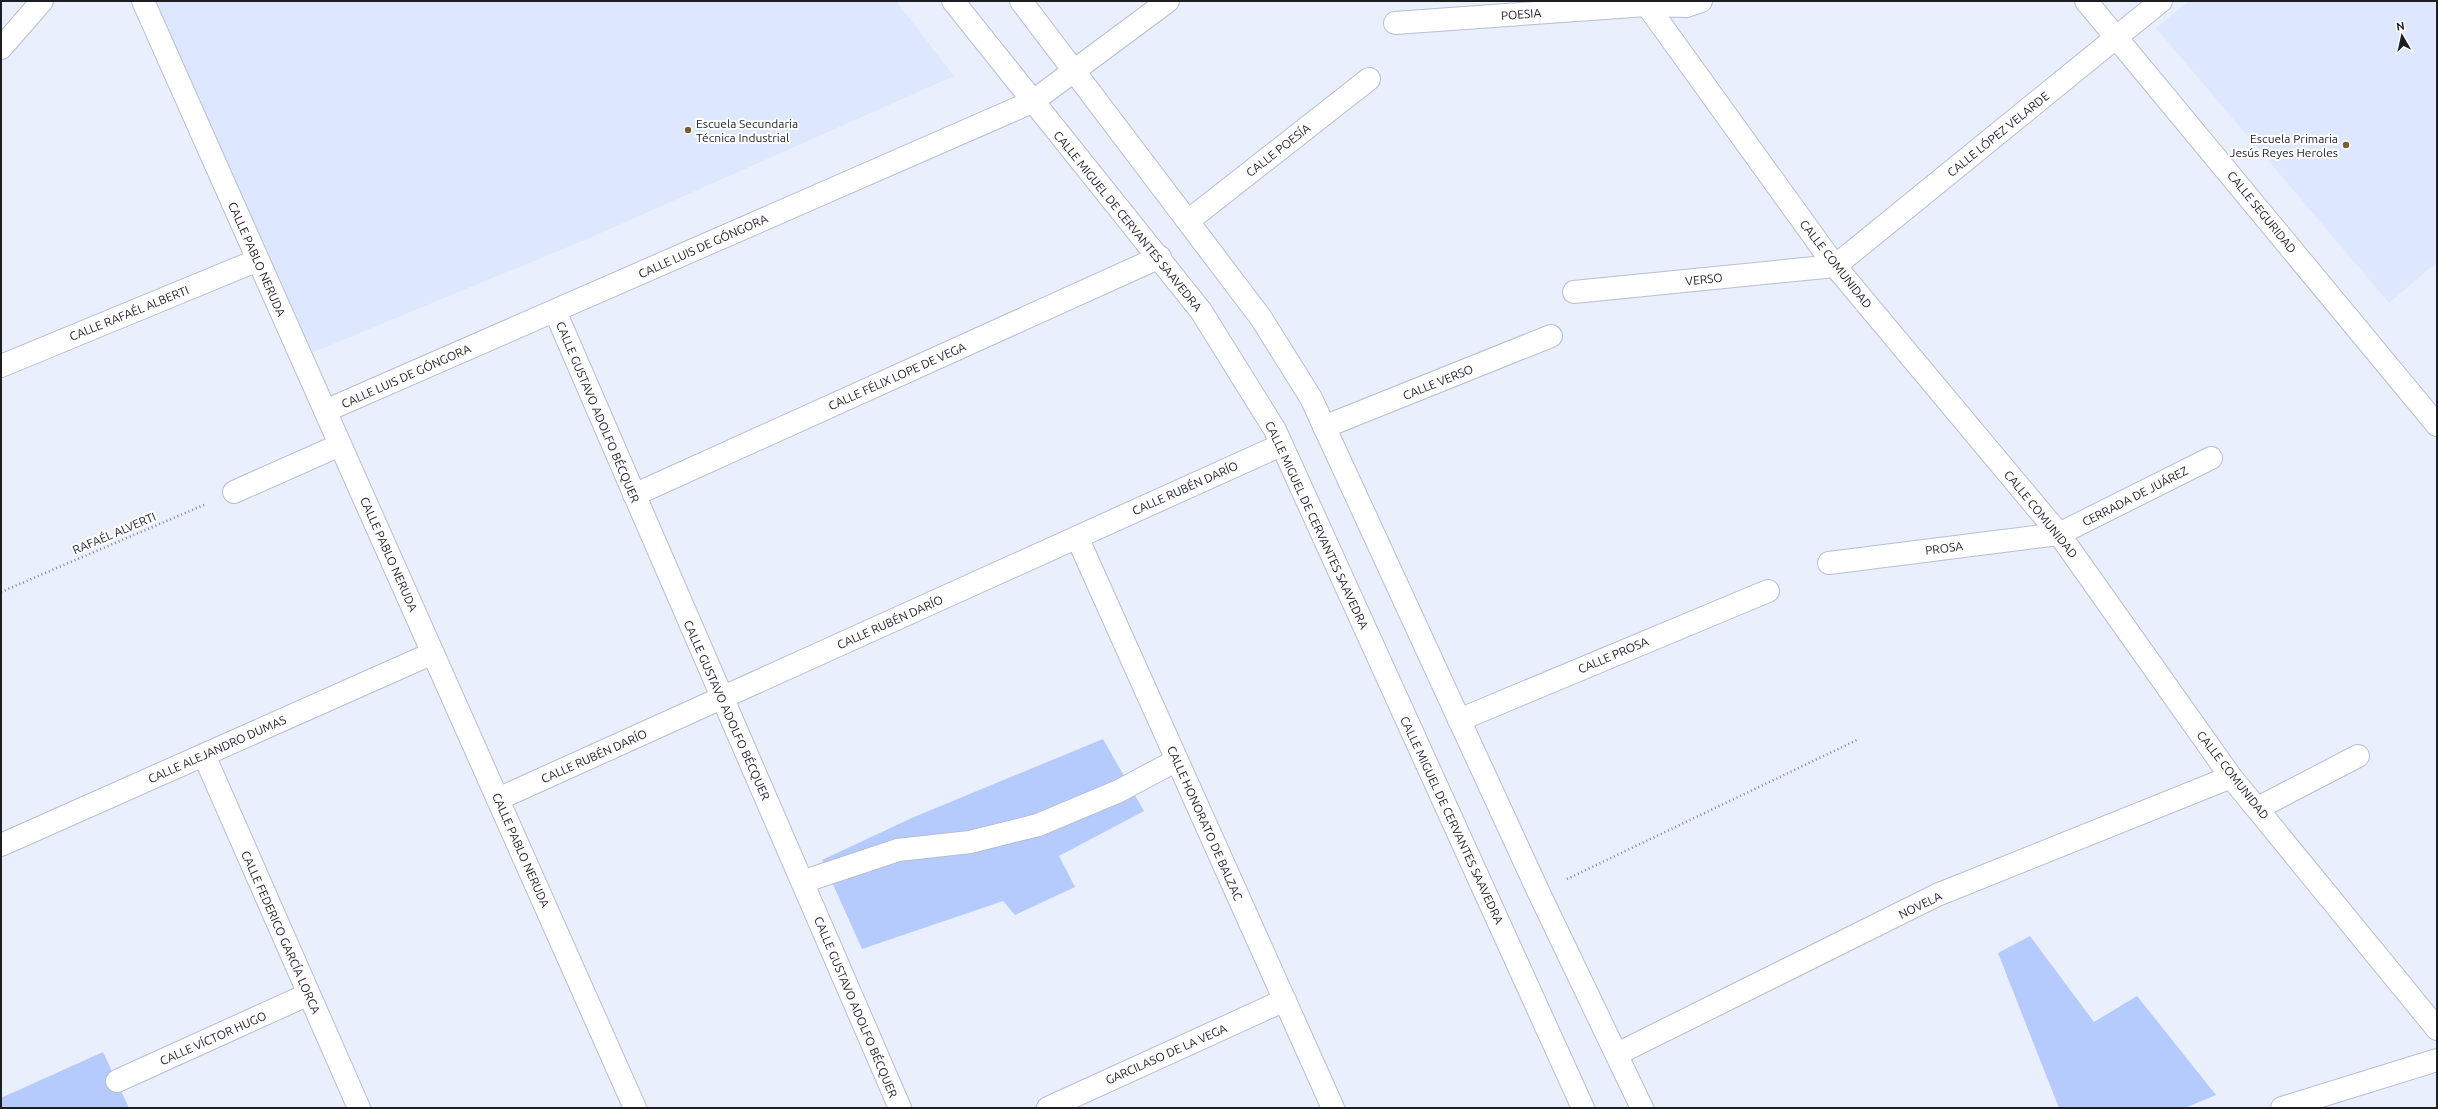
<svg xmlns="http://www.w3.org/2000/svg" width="2438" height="1109" viewBox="0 0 2438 1109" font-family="Ubuntu,sans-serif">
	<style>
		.built { fill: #dde7ff }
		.green { fill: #b5cafd }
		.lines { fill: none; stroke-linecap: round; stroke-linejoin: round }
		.street-casing { stroke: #b7becf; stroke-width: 24 }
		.secondary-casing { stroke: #b7becf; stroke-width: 24 }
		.path { stroke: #81858f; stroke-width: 2.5; stroke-dasharray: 1 3; stroke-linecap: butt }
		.street { stroke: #fff; stroke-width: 22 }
		.secondary { stroke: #fff; stroke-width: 22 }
		.poi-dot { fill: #756130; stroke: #fff; stroke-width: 1.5 }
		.labels { text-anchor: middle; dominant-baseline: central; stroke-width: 4; stroke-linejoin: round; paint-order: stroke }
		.street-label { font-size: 12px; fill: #1c1e24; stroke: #fff }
		.poi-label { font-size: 12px; fill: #1c1e24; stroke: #fff; text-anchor: start }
	</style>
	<rect width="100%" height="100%" fill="#e9effd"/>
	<!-- built -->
	<path class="built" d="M144,1H896L954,76L587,239L304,356Z
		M2189,1H2434L2437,4V262L2389,303L2156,28Z"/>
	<!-- green -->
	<path class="green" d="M1103,739L1144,811L1059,856L1075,887L1015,915L1003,901L862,949L822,860L914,817Z
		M2030,936L2094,1022L2137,996L2216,1095L2185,1108H2059L1998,953Z
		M103,1052L129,1108H1V1098Z"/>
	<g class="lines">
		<!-- street casing -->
		<g class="street-casing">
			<path id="street" d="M143,1L635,1108
				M2086,1L2437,425
				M1395,23L1647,5L1686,6L1701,1
				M1188,221L1369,79
				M1574,292L1835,266L2161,1
				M555,311L900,1108
				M1,366L258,260
				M325,411L1032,102L1168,1
				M1324,427L1551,336
				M234,492L340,445
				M634,495L1160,257
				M1077,537L1333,1108
				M1829,563L2059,534L2211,458
				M1459,720L1768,591
				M204,755L359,1108
				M498,799L1281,445
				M2258,808L2358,756
				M1,845L433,653
				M802,882L898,850L970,842L1038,825L1119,791L1177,760
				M1617,1054L1937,895L2231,777
				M117,1081L309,994
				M1048,1108L1285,1000
				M2282,1108L2437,1060"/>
		</g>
		<!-- secondary casing -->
		<g class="secondary-casing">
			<path id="secondary" d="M953,1L1201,311L1275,430L1583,1108
				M1021,1L1261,318L1311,398L1539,893L1642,1108
				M1644,1L1835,266L2059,534L2231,777L2437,1029
				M1,48L42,1"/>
		</g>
		<!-- path -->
		<path class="path" d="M1,592L206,504
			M1567,879L1859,739"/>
		<!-- street -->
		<use href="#street" class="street"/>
		<!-- secondary -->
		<use href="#secondary" class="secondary"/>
	</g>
	<!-- markers -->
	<g class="poi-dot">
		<circle cx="688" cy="130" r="4"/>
		<circle cx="2346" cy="145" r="4"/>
	</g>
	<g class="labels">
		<!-- street labels -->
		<g class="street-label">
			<text transform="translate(1521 14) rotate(-4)">POESIA</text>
			<text transform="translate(1998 134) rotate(-39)">CALLE LÓPEZ VELARDE</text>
			<text transform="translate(1278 150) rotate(-38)">CALLE POESÍA</text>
			<text transform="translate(2262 212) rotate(51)">CALLE SEGURIDAD</text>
			<text transform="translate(1128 221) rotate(51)">CALLE MIGUEL DE CERVANTES SAAVEDRA</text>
			<text transform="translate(703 246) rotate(-24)">CALLE LUIS DE GÓNGORA</text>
			<text transform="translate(257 259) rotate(66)">CALLE PABLO NERUDA</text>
			<text transform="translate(1836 264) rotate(52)">CALLE COMUNIDAD</text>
			<text transform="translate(1704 279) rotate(-6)">VERSO</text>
			<text transform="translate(129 313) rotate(-22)">CALLE RAFAÉL ALBERTI</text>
			<text transform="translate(406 376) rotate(-24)">CALLE LUIS DE GÓNGORA</text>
			<text transform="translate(897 376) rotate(-24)">CALLE FÉLIX LOPE DE VEGA</text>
			<text transform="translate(1438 382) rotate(-22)">CALLE VERSO</text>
			<text transform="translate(598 412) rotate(67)">CALLE GUSTAVO ADOLFO BÉCQUER</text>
			<text transform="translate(1185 488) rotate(-24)">CALLE RUBÉN DARÍO</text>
			<text transform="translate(2135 496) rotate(-27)">CERRADA DE JUÁREZ</text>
			<text transform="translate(2041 514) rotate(51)">CALLE COMUNIDAD</text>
			<text transform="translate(1317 525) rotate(65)">CALLE MIGUEL DE CERVANTES SAAVEDRA</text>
			<text transform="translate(114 533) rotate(-23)">RAFAÉL ALVERTI</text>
			<text transform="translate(1944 548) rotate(-7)">PROSA</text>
			<text transform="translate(389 554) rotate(66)">CALLE PABLO NERUDA</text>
			<text transform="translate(890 622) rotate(-24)">CALLE RUBÉN DARÍO</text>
			<text transform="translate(1613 655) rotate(-23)">CALLE PROSA</text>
			<text transform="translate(727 710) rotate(66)">CALLE GUSTAVO ADOLFO BÉCQUER</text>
			<text transform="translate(217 749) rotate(-24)">CALLE ALEJANDRO DUMAS</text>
			<text transform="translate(594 756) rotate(-24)">CALLE RUBÉN DARÍO</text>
			<text transform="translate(2233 775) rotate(52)">CALLE COMUNIDAD</text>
			<text transform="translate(1452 820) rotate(65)">CALLE MIGUEL DE CERVANTES SAAVEDRA</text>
			<text transform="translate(1205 823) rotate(66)">CALLE HONORATO DE BALZAC</text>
			<text transform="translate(521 850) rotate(66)">CALLE PABLO NERUDA</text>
			<text transform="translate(1920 905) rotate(-26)">NOVELA</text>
			<text transform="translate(281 932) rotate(66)">CALLE FEDERICO GARCÍA LORCA</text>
			<text transform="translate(856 1007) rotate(67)">CALLE GUSTAVO ADOLFO BÉCQUER</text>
			<text transform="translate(213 1038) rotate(-24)">CALLE VÍCTOR HUGO</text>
			<text transform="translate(1166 1054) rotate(-24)">GARCILASO DE LA VEGA</text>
		</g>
		<!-- poi labels -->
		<g class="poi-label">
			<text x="696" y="123">Escuela Secundaria<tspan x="696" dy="14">Técnica Industrial</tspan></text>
			<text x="2338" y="138" text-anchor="end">Escuela Primaria<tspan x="2338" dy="14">Jesús Reyes Heroles</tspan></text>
		</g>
	</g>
	<!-- border -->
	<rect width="2438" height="1109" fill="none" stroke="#1c1e24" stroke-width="4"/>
	<!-- north arrow -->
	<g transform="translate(2402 36) rotate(351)" stroke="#ffffff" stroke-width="3" paint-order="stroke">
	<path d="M0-3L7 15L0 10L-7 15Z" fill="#1c1e24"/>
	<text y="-6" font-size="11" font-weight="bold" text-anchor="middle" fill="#1c1e24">N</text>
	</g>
</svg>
